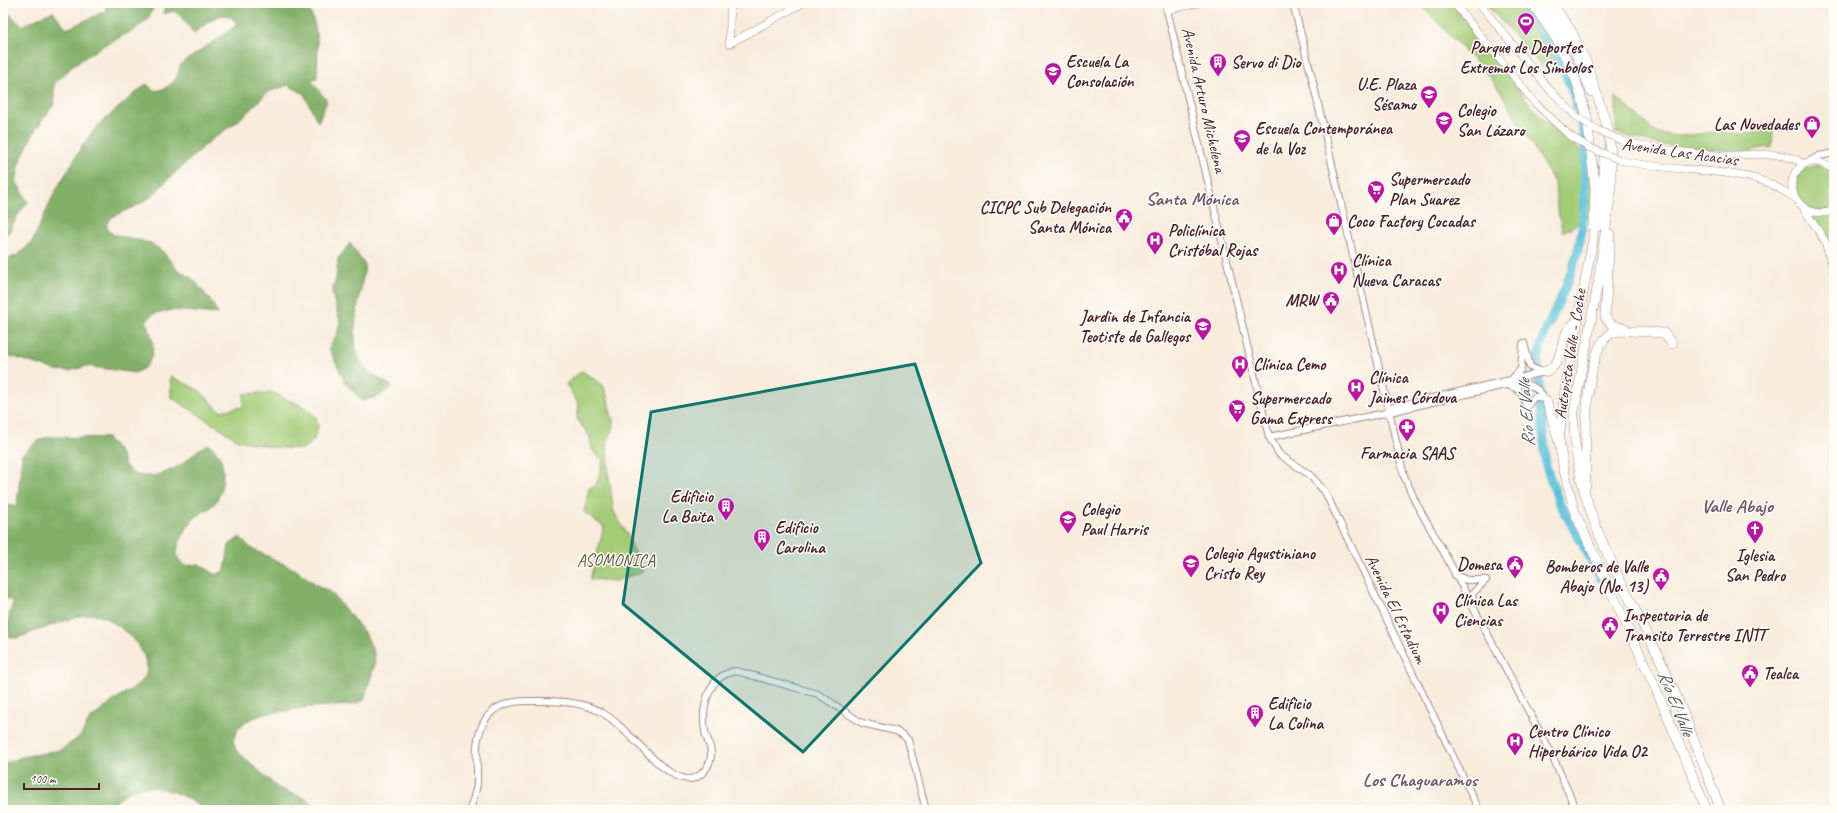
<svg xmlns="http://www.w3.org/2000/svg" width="1837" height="813" viewBox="0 0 1837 813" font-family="Caveat,sans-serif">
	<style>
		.green { fill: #a3cc77; stroke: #767651 }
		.forest { fill: #82b068; stroke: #66684a }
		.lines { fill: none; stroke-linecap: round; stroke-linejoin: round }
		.river { stroke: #5dc1db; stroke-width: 9 }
		.tertiary-casing { stroke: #a18683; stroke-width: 8 }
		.secondary-casing { stroke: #a18683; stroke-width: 8 }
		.motorway-casing { stroke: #a18683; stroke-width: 10 }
		.tertiary { stroke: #fff; stroke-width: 6 }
		.secondary { stroke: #fff; stroke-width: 7 }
		.motorway { stroke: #fff; stroke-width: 9 }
		.secondary-bridge-casing { stroke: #a18683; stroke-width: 8; stroke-linecap: butt }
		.secondary-bridge { stroke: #fff; stroke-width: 7 }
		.marked { fill: #0f766e; fill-opacity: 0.2; stroke: #0f766e; stroke-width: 3; stroke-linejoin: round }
		.labels { text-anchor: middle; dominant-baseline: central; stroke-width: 3; stroke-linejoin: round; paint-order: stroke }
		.poi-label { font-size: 17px; font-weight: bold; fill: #4a1f2b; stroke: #fdfcf7; text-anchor: start }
		.street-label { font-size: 17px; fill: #4a1f2b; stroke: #fdfcf7 }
		.park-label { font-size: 17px; fill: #655342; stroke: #fdfcf7 }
		.water-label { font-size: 18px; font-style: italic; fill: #515869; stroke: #fdfcf7 }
		.quarter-label { font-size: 19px; font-weight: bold; fill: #73546a; stroke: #fdfcf7 }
	</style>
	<rect width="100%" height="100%" fill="#fdfcf7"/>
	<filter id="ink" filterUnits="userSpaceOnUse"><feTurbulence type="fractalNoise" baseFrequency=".025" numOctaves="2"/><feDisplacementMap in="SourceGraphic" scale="8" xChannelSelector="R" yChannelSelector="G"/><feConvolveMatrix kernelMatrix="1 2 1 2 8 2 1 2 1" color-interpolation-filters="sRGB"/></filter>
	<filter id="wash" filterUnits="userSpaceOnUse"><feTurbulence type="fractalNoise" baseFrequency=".012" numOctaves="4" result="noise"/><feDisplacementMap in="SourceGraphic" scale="16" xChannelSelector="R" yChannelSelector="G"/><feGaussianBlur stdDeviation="0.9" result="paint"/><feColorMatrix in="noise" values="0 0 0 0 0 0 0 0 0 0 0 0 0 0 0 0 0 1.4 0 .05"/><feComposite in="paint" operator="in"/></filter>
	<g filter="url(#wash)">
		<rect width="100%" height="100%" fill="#f8ecdb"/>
		<!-- green -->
		<path class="green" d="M1419,3H1450C1481,36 1504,75 1533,108C1553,130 1575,147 1599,163L1594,214L1563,232L1557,208L1555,184L1501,92L1486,73Z
			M1490,3L1519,4L1556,65L1547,72L1488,6Z
			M1616,97L1658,134L1678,136L1718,132L1743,134L1773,129L1772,148L1767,147L1747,152L1660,145L1616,133Z
			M1819,165L1834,172V204C1806,230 1773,171 1819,165Z
			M1807,209L1814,212L1834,209V273L1833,265Z
			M582,371L603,385L607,396L614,426L607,445L608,472L614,512L628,536L643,572L615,581L590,579L604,527L584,512L589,488L596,486L603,461L592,450L590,437L577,419L579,405L566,384Z
			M170,376L200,391L220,411L243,407L244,394L271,392L304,407L316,417L318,427L314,439L309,445L301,449L271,447L238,440L171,397Z"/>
		<!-- forest -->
		<path class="forest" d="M103,3H156L147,20L134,30L104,45L75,64L54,84V104L34,132L21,159L16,181L28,202L17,216L10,231L3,238V203L5,197L3,186V8L22,26L53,11L67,29L107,10Z
			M166,3H306C320,29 318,50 317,78L311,80L327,101L318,122L304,94L288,85L268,92L238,121L211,140L165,182L154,194L142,203L112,217L106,225L112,234L151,243L163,252L177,269L193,279L211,301L218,314L173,310L153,314L146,322C153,335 157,354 146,366C143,369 138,371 135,373L87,366L69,371L55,370L14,357L3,356V261L18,255L32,242L55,192L83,145L97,126L146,84L155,91C169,89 179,80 180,65L237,25C225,3 208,24 194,33L179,14L174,11L163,14Z
			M350,243L365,265C362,292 345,341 363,365C370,374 383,381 393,387L379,396L362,401L345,382L329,348L337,334L340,322L332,293L336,278L338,259Z
			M51,437L107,438C111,442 116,447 119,452C123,456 123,464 127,468C140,484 168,473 182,464C191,458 198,448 209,444C212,447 215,450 218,453C226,465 224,495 213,505C209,510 201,512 196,517C189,523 175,546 177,555C178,560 182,563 186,566L199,564L216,575L225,570L229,545L240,537L251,548L296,570L321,588L330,591L359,626L366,635L374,653L375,664L364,700L351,705L311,707L264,714L246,721L238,729L233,741L236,750L278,788L306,799L323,810H202L203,808C188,796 157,783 138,788C126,790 116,802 108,810H3V764L22,757L60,750L74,741L82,734L89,720L120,696L134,688L145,677L147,669L145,658L138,644L120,627L105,617L93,614L78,616L17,638L10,637C4,626 11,613 13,601L3,598V505L17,506L22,454C35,445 35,439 51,437Z"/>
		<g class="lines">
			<!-- river -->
			<path class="river" d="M1521,3C1557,51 1579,90 1586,151C1584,187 1586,226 1575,261C1570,276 1564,291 1557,306C1548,326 1538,344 1538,367L1546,466L1558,500L1601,578"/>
		</g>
	</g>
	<g filter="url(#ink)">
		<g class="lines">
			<!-- tertiary casing -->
			<g class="tertiary-casing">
				<path id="tertiary" d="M1293,3L1312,78L1404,476L1417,505L1441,547L1552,755L1576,810
					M1167,10L1269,437L1279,454L1311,476L1325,492L1479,810
					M1808,162L1819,156L1834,153
					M1524,343L1530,367L1540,371
					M1513,378L1521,369L1523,344
					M1510,386C1522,389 1523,397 1527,407
					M1527,407L1534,397H1539L1546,401
					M1389,408L1544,372
					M1269,437L1390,412L1505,385C1525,383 1536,382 1547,402
					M1455,575L1467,580H1486
					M1473,603L1472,594L1486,580
					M470,810C472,802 476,792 477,784C478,763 473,744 483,724C491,706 509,701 528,701C550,701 579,700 599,711C628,725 661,779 689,779C701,779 711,765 711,754C711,746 706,738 705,731C701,707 708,675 736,671L818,694L862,723L896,731L903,735L908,740L926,810"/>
			</g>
			<!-- secondary casing -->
			<g class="secondary-casing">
				<path id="secondary" d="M1166,3L1167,10L1198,3
					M1454,3L1535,103L1570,136
					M1479,3L1550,90L1576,116
					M729,44L803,3
					M729,44L731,3
					M1623,141C1653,149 1685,153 1717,155C1744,157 1779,148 1804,164
					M1620,160C1666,172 1715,167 1760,180C1773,184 1784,191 1796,199
					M1834,169L1819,162H1808C1773,178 1801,225 1834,210
					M1804,209L1825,241L1834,273"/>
			</g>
			<!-- motorway casing -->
			<g class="motorway-casing">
				<path id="motorway" d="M1532,3L1558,42L1576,80L1587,117L1595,189L1593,239L1565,390L1559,440L1564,470L1575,513L1656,689L1707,810
					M1541,3L1576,53L1591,92
					M1552,3L1572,32L1587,64L1609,132L1611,156V192L1598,283L1574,411C1571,511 1629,589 1668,677C1688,720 1703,766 1721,810
					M1597,227L1601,211L1604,157
					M1610,234L1605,316C1609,325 1615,327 1625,328
					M1544,372C1563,365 1559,348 1567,332C1569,328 1574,324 1577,320
					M1547,402L1558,439
					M1586,486C1586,456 1581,348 1612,333C1623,328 1652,333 1664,333L1672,344"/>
			</g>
			<!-- tertiary -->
			<use href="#tertiary" class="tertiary"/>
			<!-- secondary -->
			<use href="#secondary" class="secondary"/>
			<!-- motorway -->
			<use href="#motorway" class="motorway"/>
			<!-- secondary-bridge casing -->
			<g class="secondary-bridge-casing">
				<path id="secondary-bridge" d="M1576,116L1597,130L1623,141
					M1570,136L1588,147L1620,160"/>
			</g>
			<!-- secondary-bridge -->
			<use href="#secondary-bridge" class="secondary-bridge"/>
		</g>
	</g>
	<!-- marked area -->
	<path class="marked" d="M915,364L981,563L803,752L623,604L651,412Z"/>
	<!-- icons -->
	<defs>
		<g id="stadium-pin" transform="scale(0.9)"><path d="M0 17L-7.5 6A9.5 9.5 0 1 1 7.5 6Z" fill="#b5179e" stroke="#fdfcf7"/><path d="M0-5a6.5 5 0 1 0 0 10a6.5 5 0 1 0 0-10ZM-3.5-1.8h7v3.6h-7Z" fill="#fff"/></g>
		<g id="building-pin" transform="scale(0.9)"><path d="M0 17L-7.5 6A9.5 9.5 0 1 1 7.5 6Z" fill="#b5179e" stroke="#fdfcf7"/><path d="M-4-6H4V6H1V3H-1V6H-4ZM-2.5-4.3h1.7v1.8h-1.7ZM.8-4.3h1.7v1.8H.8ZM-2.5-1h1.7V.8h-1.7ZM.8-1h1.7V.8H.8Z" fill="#fff"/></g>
		<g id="school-pin" transform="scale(0.9)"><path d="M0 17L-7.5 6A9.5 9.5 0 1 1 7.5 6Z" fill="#b5179e" stroke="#fdfcf7"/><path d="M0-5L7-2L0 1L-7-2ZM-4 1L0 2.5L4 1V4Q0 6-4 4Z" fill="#fff"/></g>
		<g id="shop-pin" transform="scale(0.9)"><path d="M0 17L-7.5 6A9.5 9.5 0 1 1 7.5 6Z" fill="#b5179e" stroke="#fdfcf7"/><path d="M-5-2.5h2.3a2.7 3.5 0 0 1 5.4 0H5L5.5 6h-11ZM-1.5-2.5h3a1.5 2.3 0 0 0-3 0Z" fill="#fff"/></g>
		<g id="university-pin" transform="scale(0.9)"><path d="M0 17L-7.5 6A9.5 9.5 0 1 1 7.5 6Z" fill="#b5179e" stroke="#fdfcf7"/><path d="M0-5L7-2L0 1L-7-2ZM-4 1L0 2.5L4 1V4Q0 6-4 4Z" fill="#fff"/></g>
		<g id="supermarket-pin" transform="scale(0.9)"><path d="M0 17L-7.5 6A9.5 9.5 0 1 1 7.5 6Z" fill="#b5179e" stroke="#fdfcf7"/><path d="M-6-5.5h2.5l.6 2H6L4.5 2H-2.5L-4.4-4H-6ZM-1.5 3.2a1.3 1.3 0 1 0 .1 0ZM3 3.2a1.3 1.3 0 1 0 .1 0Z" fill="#fff"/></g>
		<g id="civic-pin" transform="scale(0.9)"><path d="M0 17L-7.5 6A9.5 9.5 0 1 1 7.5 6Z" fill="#b5179e" stroke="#fdfcf7"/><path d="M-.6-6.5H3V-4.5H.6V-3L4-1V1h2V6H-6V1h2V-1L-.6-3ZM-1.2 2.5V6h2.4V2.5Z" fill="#fff"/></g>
		<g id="hospital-pin" transform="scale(0.9)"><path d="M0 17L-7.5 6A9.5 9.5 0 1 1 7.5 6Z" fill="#b5179e" stroke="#fdfcf7"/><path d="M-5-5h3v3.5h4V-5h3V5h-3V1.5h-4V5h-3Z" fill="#fff"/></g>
		<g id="pharmacy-pin" transform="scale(0.9)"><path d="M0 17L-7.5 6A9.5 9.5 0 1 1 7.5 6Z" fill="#b5179e" stroke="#fdfcf7"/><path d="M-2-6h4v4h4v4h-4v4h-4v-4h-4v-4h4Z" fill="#fff"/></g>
		<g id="church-pin" transform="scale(0.9)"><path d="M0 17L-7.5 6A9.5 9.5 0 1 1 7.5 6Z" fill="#b5179e" stroke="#fdfcf7"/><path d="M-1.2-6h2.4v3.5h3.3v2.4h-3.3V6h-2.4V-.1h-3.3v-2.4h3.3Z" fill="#fff"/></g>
	</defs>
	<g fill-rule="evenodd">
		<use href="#stadium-pin" x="1526" y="21"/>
		<use href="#building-pin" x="1218" y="62"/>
		<use href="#school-pin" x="1053" y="71"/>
		<use href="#school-pin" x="1429" y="94"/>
		<use href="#school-pin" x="1444" y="120"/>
		<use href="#shop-pin" x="1812" y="124"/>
		<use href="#university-pin" x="1242" y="138"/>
		<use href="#supermarket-pin" x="1376" y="189"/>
		<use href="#civic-pin" x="1124" y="217"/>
		<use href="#shop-pin" x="1334" y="221"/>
		<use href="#hospital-pin" x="1155" y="240"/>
		<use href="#hospital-pin" x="1339" y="270"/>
		<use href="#civic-pin" x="1331" y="300"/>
		<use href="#school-pin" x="1203" y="326"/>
		<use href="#hospital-pin" x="1240" y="364"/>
		<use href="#hospital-pin" x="1356" y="387"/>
		<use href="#supermarket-pin" x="1237" y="408"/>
		<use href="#pharmacy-pin" x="1407" y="427"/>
		<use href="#building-pin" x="726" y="506"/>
		<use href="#school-pin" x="1068" y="519"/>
		<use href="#church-pin" x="1755" y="529"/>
		<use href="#building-pin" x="762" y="537"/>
		<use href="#school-pin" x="1191" y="563"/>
		<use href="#civic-pin" x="1515" y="564"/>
		<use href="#civic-pin" x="1661" y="576"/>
		<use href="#hospital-pin" x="1441" y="610"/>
		<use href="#civic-pin" x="1610" y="625"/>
		<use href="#civic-pin" x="1750" y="673"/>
		<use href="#building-pin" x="1255" y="713"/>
		<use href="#hospital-pin" x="1515" y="741"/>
	</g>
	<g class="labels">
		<!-- poi labels -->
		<g class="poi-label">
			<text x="1526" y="47" text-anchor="middle">Parque de Deportes<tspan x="1526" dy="20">Extremos Los Símbolos</tspan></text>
			<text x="1066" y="61">Escuela La<tspan x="1066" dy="20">Consolación</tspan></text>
			<text x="1231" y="62">Servo di Dio</text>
			<text x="1416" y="84" text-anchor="end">U.E. Plaza<tspan x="1416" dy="20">Sésamo</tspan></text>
			<text x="1457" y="110">Colegio<tspan x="1457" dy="20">San Lázaro</tspan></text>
			<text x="1799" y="124" text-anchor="end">Las Novedades</text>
			<text x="1255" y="128">Escuela Contemporánea<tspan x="1255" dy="20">de la Voz</tspan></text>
			<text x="1389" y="179">Supermercado<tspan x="1389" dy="20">Plan Suarez</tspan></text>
			<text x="1111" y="207" text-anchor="end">CICPC Sub Delegación<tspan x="1111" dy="20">Santa Mónica</tspan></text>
			<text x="1347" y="221">Coco Factory Cocadas</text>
			<text x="1168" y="230">Policlínica<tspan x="1168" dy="20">Cristóbal Rojas</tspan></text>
			<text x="1352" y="260">Clínica<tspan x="1352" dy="20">Nueva Caracas</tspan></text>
			<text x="1318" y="300" text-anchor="end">MRW</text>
			<text x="1190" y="316" text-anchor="end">Jardin de Infancia<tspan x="1190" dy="20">Teotiste de Gallegos</tspan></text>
			<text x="1253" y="364">Clínica Cemo</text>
			<text x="1369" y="377">Clínica<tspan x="1369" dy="20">Jaimes Córdova</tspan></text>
			<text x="1250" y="398">Supermercado<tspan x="1250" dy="20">Gama Express</tspan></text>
			<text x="1407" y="453" text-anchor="middle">Farmacia SAAS</text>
			<text x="713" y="496" text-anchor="end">Edificio<tspan x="713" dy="20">La Baita</tspan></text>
			<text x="1081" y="509">Colegio<tspan x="1081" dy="20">Paul Harris</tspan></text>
			<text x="775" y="527">Edificio<tspan x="775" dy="20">Carolina</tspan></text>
			<text x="1204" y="553">Colegio Agustiniano<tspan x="1204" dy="20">Cristo Rey</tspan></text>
			<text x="1755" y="555" text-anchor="middle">Iglesia<tspan x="1755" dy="20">San Pedro</tspan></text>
			<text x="1502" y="564" text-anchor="end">Domesa</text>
			<text x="1648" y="566" text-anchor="end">Bomberos de Valle<tspan x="1648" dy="20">Abajo (No. 13)</tspan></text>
			<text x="1454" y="600">Clínica Las<tspan x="1454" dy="20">Ciencias</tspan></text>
			<text x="1623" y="615">Inspectoria de<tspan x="1623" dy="20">Transito Terrestre INTT</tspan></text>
			<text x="1763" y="673">Tealca</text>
			<text x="1268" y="703">Edificio<tspan x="1268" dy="20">La Colina</tspan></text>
			<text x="1528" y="731">Centro Clínico<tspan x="1528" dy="20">Hiperbárico Vida O2</tspan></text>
		</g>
		<!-- street labels -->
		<g class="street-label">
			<text transform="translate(1204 100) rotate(77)">Avenida Arturo Michelena</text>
			<text transform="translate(1680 152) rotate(8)">Avenida Las Acacias</text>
			<text transform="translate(1570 354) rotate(-81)">Autopista Valle - Coche</text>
			<text transform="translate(1396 609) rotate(64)">Avenida El Estadium</text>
		</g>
		<!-- park labels -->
		<g class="park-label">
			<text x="616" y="560">ASOMONICA</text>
		</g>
		<!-- water labels -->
		<g class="water-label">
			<text transform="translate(1526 413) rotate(-94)">Río El Valle</text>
			<text transform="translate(1676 703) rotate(68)">Río El Valle</text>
		</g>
		<!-- quarter labels -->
		<g class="quarter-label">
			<text x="1192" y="199">Santa Mónica</text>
			<text x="1737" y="506">Valle Abajo</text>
			<text x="1420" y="780">Los Chaguaramos</text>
		</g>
	</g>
	<!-- margin -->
	<rect width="1837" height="813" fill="none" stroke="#fdfcf7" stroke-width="16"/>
	<!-- scale -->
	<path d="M24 783v6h75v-6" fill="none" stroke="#4a1f2b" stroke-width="2"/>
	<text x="30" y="783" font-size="12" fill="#4a1f2b" stroke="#fdfcf7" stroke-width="3" paint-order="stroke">100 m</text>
</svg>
